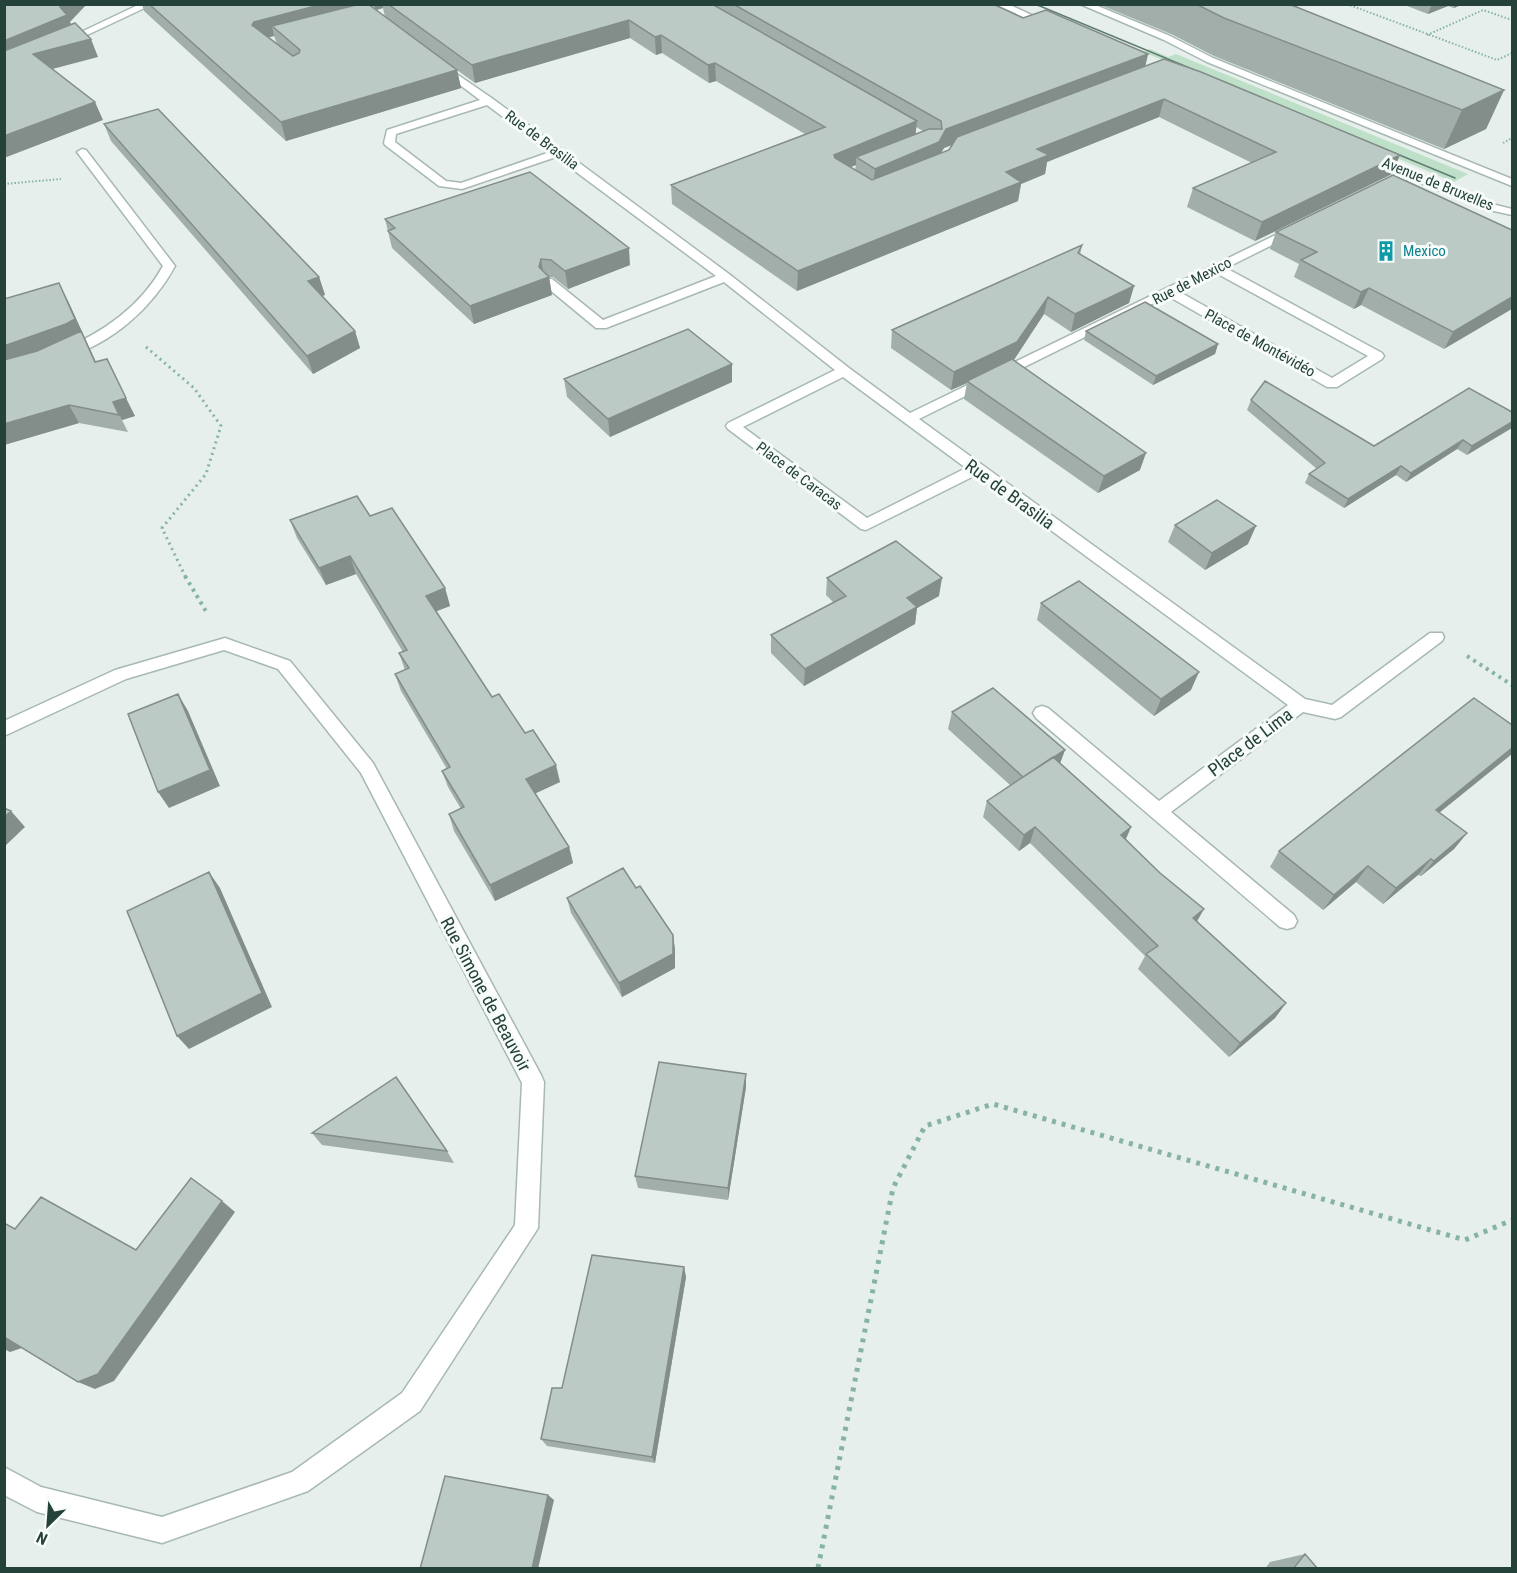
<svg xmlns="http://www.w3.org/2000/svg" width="1517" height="1573" viewBox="0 0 1517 1573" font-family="'Roboto Condensed',sans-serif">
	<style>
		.green { fill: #bfe0c8 }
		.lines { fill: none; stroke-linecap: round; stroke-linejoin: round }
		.minor-casing { stroke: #a8b8b2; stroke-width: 3 }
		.path-far3 { stroke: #86b3a5; stroke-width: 2; stroke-dasharray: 1.5 2; stroke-linecap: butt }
		.path-far2 { stroke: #86b3a5; stroke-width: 3; stroke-dasharray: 2 4; stroke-linecap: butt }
		.path-far1 { stroke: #86b3a5; stroke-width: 4; stroke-dasharray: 3 4.5; stroke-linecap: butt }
		.path { stroke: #86b3a5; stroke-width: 5; stroke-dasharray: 4 6; stroke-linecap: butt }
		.minor { fill: #fff; fill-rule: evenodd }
		.tram { stroke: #5f7d75; stroke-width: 1.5 }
		.wall { fill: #a1aea9; fill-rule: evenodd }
		.shaded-wall { fill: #838d89 }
		.building { fill: #bbcac4; stroke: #838d89; stroke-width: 1.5 }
		.labels { text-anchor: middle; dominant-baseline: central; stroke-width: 6; stroke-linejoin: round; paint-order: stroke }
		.far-street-label { font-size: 15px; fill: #24423a; stroke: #f7fbf9 }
		.far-culture-label { font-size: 15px; fill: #0d838f; stroke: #f7fbf9; text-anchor: start }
		.street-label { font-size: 18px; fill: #24423a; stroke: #f7fbf9 }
	</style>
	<rect width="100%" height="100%" fill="#e6efeb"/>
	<!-- green -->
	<path class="green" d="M1150,49L1168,57L1176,54L1468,174L1454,182L1143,52Z"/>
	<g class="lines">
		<!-- minor casing -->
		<g class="minor-casing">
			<path id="minor" d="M140,4H153L66,45L58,43Z
				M995,4H1008L1055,26L1047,28Z
				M1080,4H1093L1170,36L1213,58L1512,179V186L1207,62L1164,40Z
				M439,62L493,99L729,274L849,368L910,413L1290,228H1298V232L1226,268L1382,353L1384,356L1382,359L1337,387H1327L1168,296L919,419L1305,699L1332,705L1430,633H1442L1444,637L1442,641L1341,717L1335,719L1303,712L1171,812L1294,915L1297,921L1294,927L1287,929L1280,927L1036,718L1033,713L1036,708L1042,706L1048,708L1159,801L1288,705L976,475L866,530L861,529L728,429L726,426L728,423L835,370L724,282L606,328H596L544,285V279H552L603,320L716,276L556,157L462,189L439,186L385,145L384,143L387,130L480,100L436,67V63ZM487,105L550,152L461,183L446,181L395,142L396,134ZM1216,273L1368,356L1332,378L1178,291ZM843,377L966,468L867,518L743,427Z
				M82,149L86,150L175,266C153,307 111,345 65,357L58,353L60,350C102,334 141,306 163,266L77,152Z
				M1400,167L1492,204L1512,209V215L1485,209L1409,178L1382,191H1374V187L1399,174L1395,170Z
				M225,638L290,661L373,763L541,1075L544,1082L538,1228L420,1411L308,1491L162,1543L37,1512L4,1495V1467L41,1487L162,1517L292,1472L402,1393L515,1225L522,1083L361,773L278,669L224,650L126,679L4,736V721L115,670Z"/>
		</g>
		<!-- path-far3 -->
		<path class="path-far3" d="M1347,4L1497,60L1512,53
			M1427,35L1483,10L1512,20
			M1503,143L1512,138
			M4,184L61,179"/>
		<!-- path-far2 -->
		<path class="path-far2" d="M146,347L194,388L221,426L206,474L162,528L186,578"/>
		<!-- path-far1 -->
		<path class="path-far1" d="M185,576L207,613
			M1467,656L1512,685"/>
		<!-- path -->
		<path class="path" d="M818,1568L893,1188L925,1126L993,1104L1465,1240L1512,1220"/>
		<!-- minor -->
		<use href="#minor" class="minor"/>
		<!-- tram -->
		<path class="tram" d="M1035,4L1455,178"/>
	</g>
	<!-- wall -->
	<path class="wall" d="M142,4H368L385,17L383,8L376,10L369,4H993L1023,18L1148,54L1145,66L1392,174L1255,241L1187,207L1193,188L1252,163L1159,117L1047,162L1045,174L1021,184L1018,201L797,291L672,204L671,185L805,134L716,81L709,83L662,53L656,55L630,38L475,83L457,70L461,88L286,141L144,11ZM274,36L277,44L269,37ZM916,127L923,131L915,134ZM952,145L949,150L941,153L944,148ZM856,165L855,170L850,167Z
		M1104,4H1289L1504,90L1486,129L1444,149L1214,56L1171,34L1103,6Z
		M1402,4H1463L1454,8L1448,6L1428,14Z
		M104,124L319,277L325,295L322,296L355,331L360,348L313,374L111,141Z
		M385,219L630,265L568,289L553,277H549L552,295L474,324L392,248Z
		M1512,230L1444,349L1361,305L1354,309L1294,277L1299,264L1270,249L1276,232Z
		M1082,245L1080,255L1134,286L1129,303L1071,332L1044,314L1013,360L1140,470L1098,493L964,399L967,383L951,390L891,348L892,330Z
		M4,299L68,301L96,362L135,416L122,420L128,432L79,423L4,445Z
		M1086,331L1218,344L1215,354L1153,385L1084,340Z
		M732,364V382L610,437L567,397L564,379Z
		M1251,400L1374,446L1512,412L1467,455L1457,449L1406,482L1396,475L1344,508L1305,483L1309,474L1317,469L1247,410Z
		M370,516L445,588L450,606L436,611L492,697L525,733L560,782L535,793L569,847L573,863L495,901L454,831L449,814L461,809L448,787L442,771L447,769L401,691L395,674L405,670L399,653L403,652L356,574L326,585L297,538L290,520Z
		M1175,525L1248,544L1205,570L1168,542Z
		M827,578L939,596L917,608L915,624L804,686L771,653V635L834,603L826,595Z
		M1041,603L1191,690L1154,716L1037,620Z
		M952,712L1065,750L1060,763L1131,827L1126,839L1197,921L1286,1003L1275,1018L1229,1057L1138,969L1145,956L1030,843L1019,851L983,817L987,801L1010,785L948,729Z
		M1440,813L1467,833L1454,849L1421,876L1418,875L1383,904L1356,882L1323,910L1270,867L1279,851Z
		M636,888L673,935L675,950V968L622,997L571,913L567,898Z
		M746,1074V1087L728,1200L638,1188L635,1176Z
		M312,1133L447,1151L454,1163L322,1145Z
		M684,1267L686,1277L655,1463L547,1446L541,1439L562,1388Z
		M1305,1554L1318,1569H1265L1270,1562Z"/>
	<!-- shaded-wall -->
	<path class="shaded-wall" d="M63,4H87L70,22L75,32L4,62V41L60,7Z
		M323,4H359L272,26L274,36L259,40L252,25L254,22Z
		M374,4H382L383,8L376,10Z
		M1432,4H1449L1448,6L1428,14Z
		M1456,4H1463L1454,8Z
		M629,20L630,38L475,83L472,65Z
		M661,35L662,53L656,55L655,37Z
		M91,39L98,57L41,72L33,54Z
		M1148,54L1144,72L944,148L936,161L873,187L875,169L946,129Z
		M715,63L716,81L709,83L708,65Z
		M457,70L461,88L286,141L281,122Z
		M1504,90L1486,129L1444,149L1462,110Z
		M1164,99L1159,117L1047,162L1045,174L1021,184L1018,201L797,291L798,271L1006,172L1037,149Z
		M95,102L103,120L4,158V136Z
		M917,121L915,140L856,157V165L833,174L834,155Z
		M1400,155L1392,174L1255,241L1262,222Z
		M629,248L630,265L568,289L565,271Z
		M541,259L544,277H549L552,295L474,324L470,306L539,267Z
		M319,277L325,295L314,298L308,281Z
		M59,283L68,301L104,380L4,367V346Z
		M1134,286L1129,303L1071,332L1075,314Z
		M1369,288L1361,305L1354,309L1361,292Z
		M1048,297L1044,314L1014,360L968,382L967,381V383L951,390L954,372Z
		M1512,297V309L1444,349L1453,332Z
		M355,331L360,348L313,374L307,356Z
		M1218,344L1215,354L1153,385L1156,376Z
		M732,364V382L610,437L608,419Z
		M126,398L135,416L122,420L128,432L113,402Z
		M69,405L79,423L4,445V424Z
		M1512,422V428L1467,455L1472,446Z
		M1463,440L1457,449L1406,482L1411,473Z
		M1146,453L1140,470L1098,493L1104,476Z
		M1401,466L1396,475L1344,508L1348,499Z
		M1256,526L1248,544L1205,570L1212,553Z
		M350,556L356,574L326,585L319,568Z
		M942,578L939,596L917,608L915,624L804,686L805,669L907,598Z
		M445,588L450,606L432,613L426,596Z
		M1199,672L1191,690L1154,716L1161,699Z
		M178,694L188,711L220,786L169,808L158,792Z
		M1512,748V754L1423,826L1436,810Z
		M1065,750L1059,766L1023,777Z
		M556,765L560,782L530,796L526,779Z
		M11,811L25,827L4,847V817Z
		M1035,827L1030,843L1019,851L1024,835Z
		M1131,827L1124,843L1121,835Z
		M1467,833L1454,849L1421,876L1434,861Z
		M569,847L573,863L495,901L490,885Z
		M1431,859L1418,875L1383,904L1396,888Z
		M1368,866L1356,882L1323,910L1334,895Z
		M209,872L220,888L272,1007L189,1049L177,1036Z
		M1204,909L1195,925L1193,918Z
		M673,935L675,950V968L622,997L619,983Z
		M1286,1003L1275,1018L1229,1057L1240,1043Z
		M746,1074V1087L728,1200V1188Z
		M222,1201L235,1212L114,1381L95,1389L78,1382Z
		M684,1267L686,1277L655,1463L652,1457Z
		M6,1338L25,1347L10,1352L4,1349V1339Z
		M548,1495L554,1500L538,1569H532Z"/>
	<!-- building -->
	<path class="building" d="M4,4H63L60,7L67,15L4,41Z
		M149,4H323L254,22L252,25L293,56L299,53L300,50L272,26L360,4H368L457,70L281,122Z
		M388,4H712L917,121L834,155L835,158L872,180L949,150L957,137L1164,59L1201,72L1400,155L1262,222L1193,188L1276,152L1164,99L1037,149L1049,155L1006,172L1021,182L798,271L671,185L825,127L715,63L708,65L661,35L655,37L629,20L472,65Z
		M733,4H993L1023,18L1046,10L1148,54L946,129L939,142L875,169L856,157L929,129H942L941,121Z
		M1196,4H1289L1504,90L1462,110L1224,18Z
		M75,23L91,39L33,54L95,102L4,136V51Z
		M158,109L319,277L308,281L355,331L307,356L104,124Z
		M530,172L629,248L565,271L551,260L541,259L539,267L549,277L470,306L388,231L395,228L385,219Z
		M1393,175L1512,230V297L1453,332L1369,288L1361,292L1301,260L1317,252L1276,232Z
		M1082,245L1078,253L1134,286L1075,314L1048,297L1017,342L954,372L892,330Z
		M59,283L75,319L66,324L4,346V299Z
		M1145,302L1218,344L1156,376L1086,331Z
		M688,329L732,364L608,419L564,379Z
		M81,331L95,362L107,359L126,398L113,402L119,415L69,405L4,424V360L37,351Z
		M1012,359L1146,453L1104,476L967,381Z
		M1265,381L1374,446L1469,388L1512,412V422L1472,446L1463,440L1411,473L1401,466L1348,499L1309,474L1325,463L1251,400Z
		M357,496L370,516L392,508L445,588L426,596L492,697L499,694L525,733L533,730L556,765L526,779L569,847L490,885L449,814L464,807L442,771L450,767L395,674L409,668L399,653L407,650L350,556L319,568L290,520Z
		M1217,500L1256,526L1212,553L1175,525Z
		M896,541L942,578L907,598L917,607L805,669L771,635L846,596L827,578Z
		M1079,581L1199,672L1161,699L1041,603Z
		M993,688L1065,750L1023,777L952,712Z
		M178,694L210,770L158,792L128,714Z
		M1474,698L1512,725V748L1436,810L1467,833L1434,861L1431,859L1396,888L1368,866L1334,895L1279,851Z
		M1053,757L1131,827L1121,835L1160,873L1204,909L1193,918L1286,1003L1240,1043L1146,954L1158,946L1035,827L1024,835L987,801Z
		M4,808L11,811L4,817Z
		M623,868L636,888L640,886L673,935V954L619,983L567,898Z
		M209,872L262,993L177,1036L127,911Z
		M659,1062L746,1074L728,1188L635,1176Z
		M396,1077L447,1151L312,1133Z
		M191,1178L222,1201L98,1374L78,1382L6,1338L4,1339V1223L15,1229L41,1197L136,1250Z
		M592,1255L684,1267L652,1457L541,1439L552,1388H562Z
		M445,1476L548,1495L532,1569H420Z
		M1305,1554L1318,1569H1293Z"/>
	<!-- icons -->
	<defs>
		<g id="building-bare" transform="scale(1.62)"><path d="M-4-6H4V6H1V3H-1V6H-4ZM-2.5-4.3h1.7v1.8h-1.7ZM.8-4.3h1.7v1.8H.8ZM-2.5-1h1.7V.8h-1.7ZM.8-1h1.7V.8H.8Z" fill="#0f9aa8" stroke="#f7fbf9" stroke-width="2.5" paint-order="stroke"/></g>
	</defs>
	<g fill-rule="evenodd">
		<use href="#building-bare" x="1386" y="251"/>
	</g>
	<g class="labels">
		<!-- far-street labels -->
		<g class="far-street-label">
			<text transform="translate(542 140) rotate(37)">Rue de Brasilia</text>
			<text transform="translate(1438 184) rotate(22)">Avenue de Bruxelles</text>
			<text transform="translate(1192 281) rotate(-27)">Rue de Mexico</text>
			<text transform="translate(1260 343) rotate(29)">Place de Montévidéo</text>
			<text transform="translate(799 476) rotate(37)">Place de Caracas</text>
		</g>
		<!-- far-culture labels -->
		<g class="far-culture-label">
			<text x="1403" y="251">Mexico</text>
		</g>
		<!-- street labels -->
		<g class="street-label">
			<text transform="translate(1010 494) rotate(36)">Rue de Brasilia</text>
			<text transform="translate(1250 742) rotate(-37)">Place de Lima</text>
			<text transform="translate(486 994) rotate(62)">Rue Simone de Beauvoir</text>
		</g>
	</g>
	<!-- border -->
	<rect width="1517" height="1573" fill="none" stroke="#24423a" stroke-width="12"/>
	<!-- north arrow -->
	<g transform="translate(48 1525) rotate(205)" stroke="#f7fbf9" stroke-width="4.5" paint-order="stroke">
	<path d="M0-4.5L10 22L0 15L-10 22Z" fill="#24423a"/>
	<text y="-9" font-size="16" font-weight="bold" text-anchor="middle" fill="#24423a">N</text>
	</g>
</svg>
